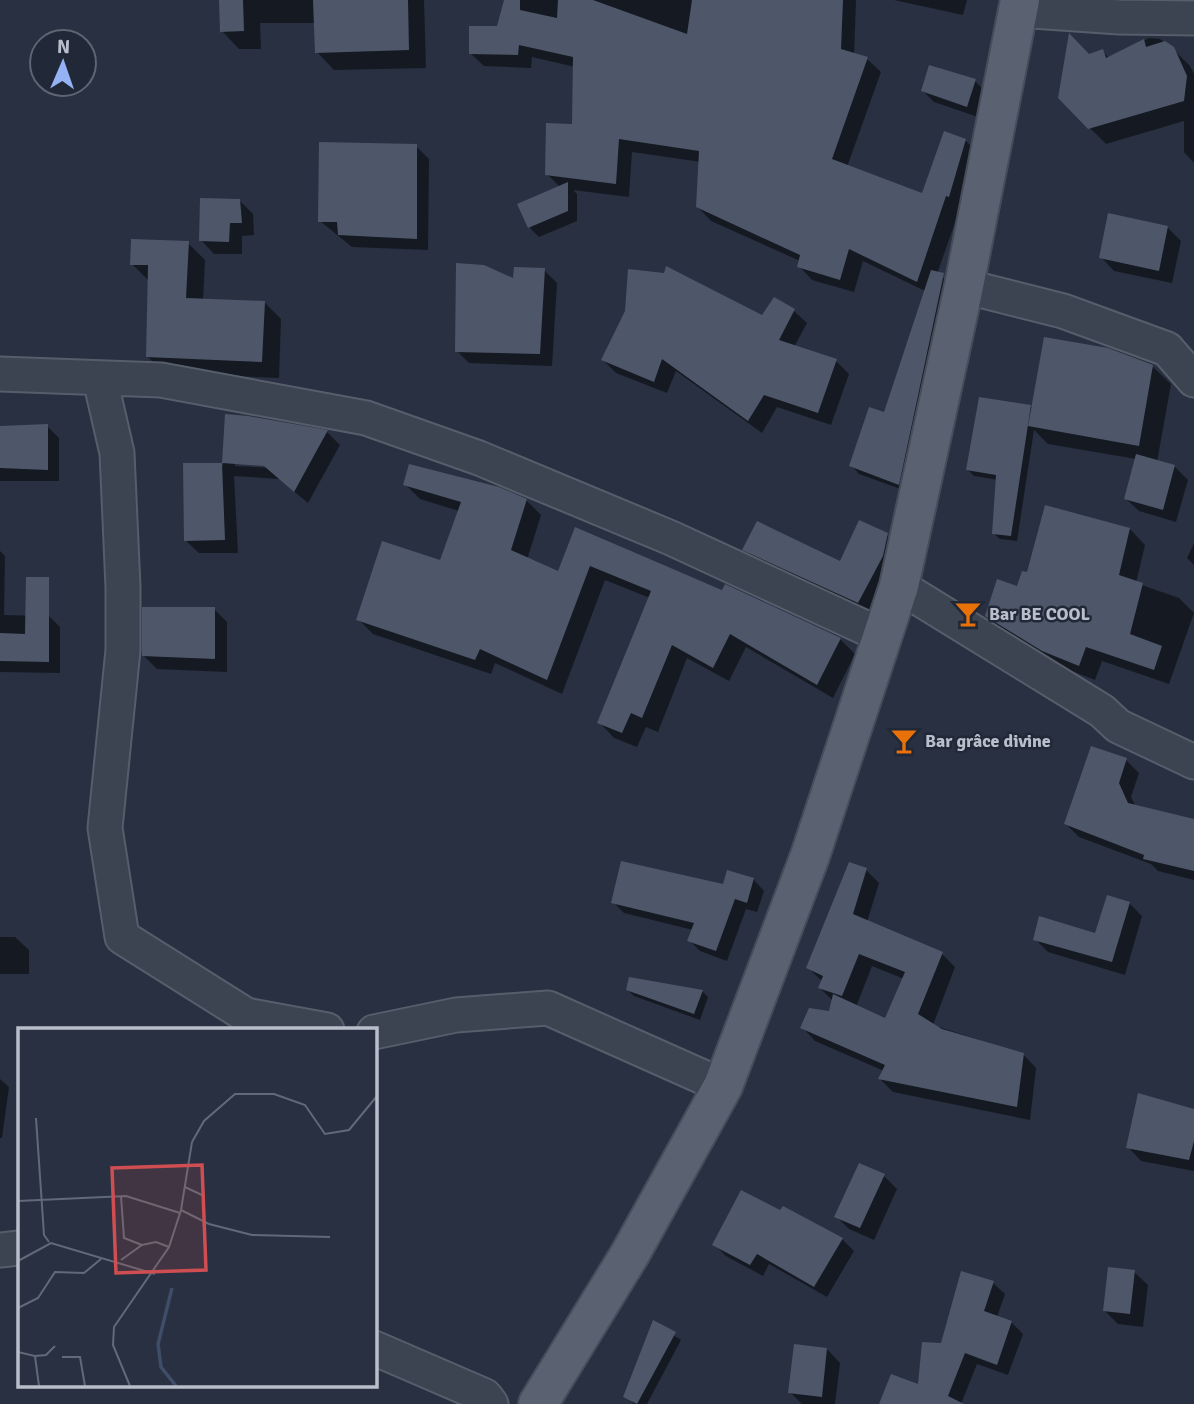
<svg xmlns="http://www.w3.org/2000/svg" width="1194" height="1404" viewBox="0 0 1194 1404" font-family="Signika,sans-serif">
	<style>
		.shadow { fill: #0007; fill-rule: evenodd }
		.building { fill: #4e576a }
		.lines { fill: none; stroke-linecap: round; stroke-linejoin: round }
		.minor-casing { stroke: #575e6b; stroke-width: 37 }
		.major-casing { stroke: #464c5a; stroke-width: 42 }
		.minor { stroke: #3c4351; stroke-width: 33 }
		.major { stroke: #5a6271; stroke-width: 38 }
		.labels { text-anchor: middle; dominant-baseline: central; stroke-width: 5; stroke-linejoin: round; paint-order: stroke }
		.poi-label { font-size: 18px; font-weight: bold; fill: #b9becb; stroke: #212837; text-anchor: start }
		.inset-river { fill: none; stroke: #3f4d69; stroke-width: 3.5 }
		.inset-road { fill: none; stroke: #626978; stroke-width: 2 }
		.view { fill: #cf4e51; fill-opacity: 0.15; stroke: #cf4e51; stroke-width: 3.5 }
		.inset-edge { fill: none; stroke: #b9becb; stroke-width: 3.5 }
	</style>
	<rect width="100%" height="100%" fill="#283041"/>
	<!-- shadow -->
	<path class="shadow" d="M220,0H424L426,68L334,70L317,52L316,23H260L261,49H239L222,31Z
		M505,0H856L854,55L867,59L881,72L847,167L923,196L965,140L979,154L937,274L951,283L906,491L859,474L851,465L885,414L925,291L863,261L854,292L812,280L799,266L800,261L711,221L698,207L701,162L632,152L629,197L573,190L577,194V221L539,237L529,227L560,187L547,174L573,126L575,67L532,57L531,68L484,66L470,53L498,28Z
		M894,0H967L963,15Z
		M1131,0H1194V13L1139,8Z
		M1149,38L1160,39L1173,49L1190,66L1194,74V163L1184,152V121L1106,144L1060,98L1089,56L1102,51L1109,58Z
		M975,81L986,92L978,117L934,102L923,91Z
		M416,146L429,159L428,250L352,247L320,221Z
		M239,200L253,214L254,235L242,236V254H214L201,240Z
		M1168,228L1181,241L1172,283L1114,271L1101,257Z
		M188,243L205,260L203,300L264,302L281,319L279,378L164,373L147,356L150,282L132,264Z
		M544,270L557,283L552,366L469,363L457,351Z
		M666,275L763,318L774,300L794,311L807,323L794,347L836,361L849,374L831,425L777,407L762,433L676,371L667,393L616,373L603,360Z
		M1152,366L1171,384L1157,462L1175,467L1188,480L1176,522L1139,511L1125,498L1136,459L1048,444L1034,430L1017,541L1000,539L993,533L998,480L974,476L968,470L1031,406L1033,409Z
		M227,416L327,432L340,445L308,503L279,479L234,476L238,553H199L185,540V464L223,465ZM235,463L273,465V468L235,466Z
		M47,426L59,438V481H0V428Z
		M405,484L526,500L541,515L527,560L559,573L576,529L840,639L855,654L833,698L746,647L729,681L687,658L658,732L646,727L637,747L614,738L599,722L650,598L605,580L562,694L495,663L491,674L373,634L358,619L441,562L459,511L420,499Z
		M1130,529L1145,545L1136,583L1179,598L1194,613L1169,684L1102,661L1095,680L1059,666L1002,631L987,616L1019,588Z
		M887,535L900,548L871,614L757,562L745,549L841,564Z
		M1194,543V565L1187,558Z
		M0,551L5,556L4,615L49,616L60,627V673L0,672Z
		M214,609L227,622V672L157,669L143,655Z
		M1126,760L1139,773L1131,797L1136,807L1194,821V880L1158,871L1151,864L1079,837L1066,824Z
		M866,870L879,883L867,922L942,954L955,967L933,1025L1023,1054L1036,1068L1030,1120L893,1092L880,1079L884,1071L815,1041L802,1027L830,1013L833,1001L820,988L822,981L808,968ZM872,966L904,979L886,1020L856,1007Z
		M728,872L754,880L764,891L757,912L746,909L727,961L700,951L689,940L693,930L624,913L613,902L724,886Z
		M1129,903L1142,916L1125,975L1048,952L1035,939L1096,935Z
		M0,937H15L29,950V974H0Z
		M628,990L702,991L708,997L700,1020L634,996Z
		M0,1079L9,1087L2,1138H0Z
		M1194,1110V1171L1141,1161L1128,1147Z
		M884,1176L897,1189L874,1240L849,1229L836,1216Z
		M842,1239L854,1251L827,1297L769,1264L763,1276L726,1256L714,1244Z
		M1134,1272L1148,1285L1143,1327L1118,1324L1105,1311Z
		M993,1283L1005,1294L997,1317L1011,1322L1023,1334L1008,1375L977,1364L961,1404H887L919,1387L943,1345Z
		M653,1322L681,1340L647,1404H634L625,1396Z
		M827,1349L840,1363L835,1404H802L790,1392Z"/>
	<!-- building -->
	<path class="building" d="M219,0H243L244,31L220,32Z
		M313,0H408L409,50L315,53Z
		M504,0H520V10L557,18L558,0H593L687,34L692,0H843L841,49L868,57L832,159L922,193L944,131L966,139L949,197L946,196L917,282L849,249L840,280L797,267L800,255L696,207L699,151L619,139L616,184L545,175L546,123L572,124L573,57L519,45L518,55L469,54V26H497Z
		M1069,33L1089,54L1103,49L1106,58L1144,39L1146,47L1165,41L1174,47L1187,76L1184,101L1088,129L1058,98Z
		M929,65L976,79L967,107L921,91Z
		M319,142L417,144V239L338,235L337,222H318Z
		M568,182V211L528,228L517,204Z
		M200,198L240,199L242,223H230L229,242L199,241Z
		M1108,213L1168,226L1159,271L1099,258Z
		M131,239L189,241L186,298L265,301L262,362L146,357L148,265H130Z
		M456,263L484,265L513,278L514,267L545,268L540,354L455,352Z
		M666,266L762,315L774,297L795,309L779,340L837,359L818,413L764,395L748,421L662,359L654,382L601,360L625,311L628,269L664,273Z
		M931,270L944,273L899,485L849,466L869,407L884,412Z
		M1044,337L1108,348L1153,365L1139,446L1028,426Z
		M979,397L1031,405L1011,536L992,534L996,475L966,470Z
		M225,414L248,416L328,430L294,492L264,466L222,463Z
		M48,424V470L0,468V426Z
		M1136,454L1175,465L1163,510L1124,499Z
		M183,463H222L225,540L184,541Z
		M409,464L499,487L527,499L511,550L558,571L575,527L722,590L725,584L841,638L817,685L730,634L713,668L672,645L642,718L631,713L622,733L597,723L651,591L590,566L547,680L480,649L475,660L356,620L382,541L440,560L461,502L403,485Z
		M1045,505L1130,528L1119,575L1143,583L1130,634L1162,646L1154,670L1086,647L1079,666L1042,651L985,616L997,579L1017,586L1022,571L1027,572Z
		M859,520L888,533L883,556L858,603L742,550L757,521L840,561Z
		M26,577H49V662L0,661V633L25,634Z
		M142,607H215V659L142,656Z
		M1091,746L1127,758L1119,783L1128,803L1194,819V871L1143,859L1144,855L1064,824Z
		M621,861L723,884L727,870L754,878L747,903L735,899L716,951L687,941L694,923L611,903Z
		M849,862L867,868L853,914L943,952L918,1014L942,1029L1024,1053L1017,1107L878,1079L885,1065L800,1028L809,1008L829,1011L833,994L885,1018L905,972L859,954L842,996L818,988L823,976L806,968Z
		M1107,895L1130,902L1112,962L1033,940L1039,916L1095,933Z
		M629,977L703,990L694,1014L626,990Z
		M1138,1093L1194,1109V1141L1189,1160L1126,1148Z
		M859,1163L885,1174L860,1228L834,1217Z
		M741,1190L780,1210L783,1206L843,1238L814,1287L757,1254L750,1265L712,1245Z
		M1108,1267L1135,1270L1130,1314L1103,1311Z
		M961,1271L994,1281L984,1311L1012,1321L997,1365L965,1353L948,1396L964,1404H879L891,1374L918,1384L922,1342L941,1343Z
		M653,1320L676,1332L637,1404L623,1397Z
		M794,1344L827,1348L822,1397L788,1393Z"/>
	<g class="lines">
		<!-- minor casing -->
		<g class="minor-casing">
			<path id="minor" d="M1018,10L1119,17L1194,18
				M964,286L1063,311L1167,349L1194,380
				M0,374L161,380L366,418L479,458L671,538L883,636
				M100,379L117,453L123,587V650L105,828L122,937L246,1015L327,1030
				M899,586L1102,711L1118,726L1194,762
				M374,1032L456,1015L548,1008L723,1086
				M0,1250L19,1248
				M374,1348L485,1396L491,1404"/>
		</g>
		<!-- major casing -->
		<g class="major-casing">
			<path id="major" d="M538,1404L630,1254L723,1086L810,856L899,586L964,286L1020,0"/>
		</g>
		<!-- minor -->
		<use href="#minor" class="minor"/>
		<!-- major -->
		<use href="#major" class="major"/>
	</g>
	<!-- icons -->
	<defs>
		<g id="bar-bare" transform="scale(2.1)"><path d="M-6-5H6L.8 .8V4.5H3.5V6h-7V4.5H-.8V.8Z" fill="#e8710a" stroke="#212837" stroke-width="2.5" paint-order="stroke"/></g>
	</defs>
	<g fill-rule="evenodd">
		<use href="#bar-bare" x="968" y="614"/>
		<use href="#bar-bare" x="904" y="741"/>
	</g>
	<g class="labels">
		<!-- poi labels -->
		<g class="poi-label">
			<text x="989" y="614">Bar BE COOL</text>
			<text x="925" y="741">Bar grâce divine</text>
		</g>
	</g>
	<!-- overview -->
	<g transform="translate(18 1028)">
		<rect width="359" height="359" fill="#283041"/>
		<path class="inset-river" d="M154,260L140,316L143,339L158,358"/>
		<path class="inset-road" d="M18,90L26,207L31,214M167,159L186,168M103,168L106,210L124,217M0,173L108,168L162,185M163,182L191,196L234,207L312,209M103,232L124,217L138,214L151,219M0,233L33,215L137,246M0,280L20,270L37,244L66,245L83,231M0,324L17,328L21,358M17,328L28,327L37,318M44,329H62L67,358M112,358L95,317L96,299L151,219L163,182L174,114L186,93L217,66H256L287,77L307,106L331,102L359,68"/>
		<path class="view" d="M184,137L188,242L98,245L94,140Z"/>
		<rect width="359" height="359" class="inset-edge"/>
	</g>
	<!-- north arrow -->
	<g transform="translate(63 63) rotate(2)"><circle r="33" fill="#212837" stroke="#5e6472" stroke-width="2"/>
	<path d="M0-5L12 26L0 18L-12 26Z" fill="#95b2f4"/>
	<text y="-10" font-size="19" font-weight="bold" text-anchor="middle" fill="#b9becb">N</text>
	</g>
</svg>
